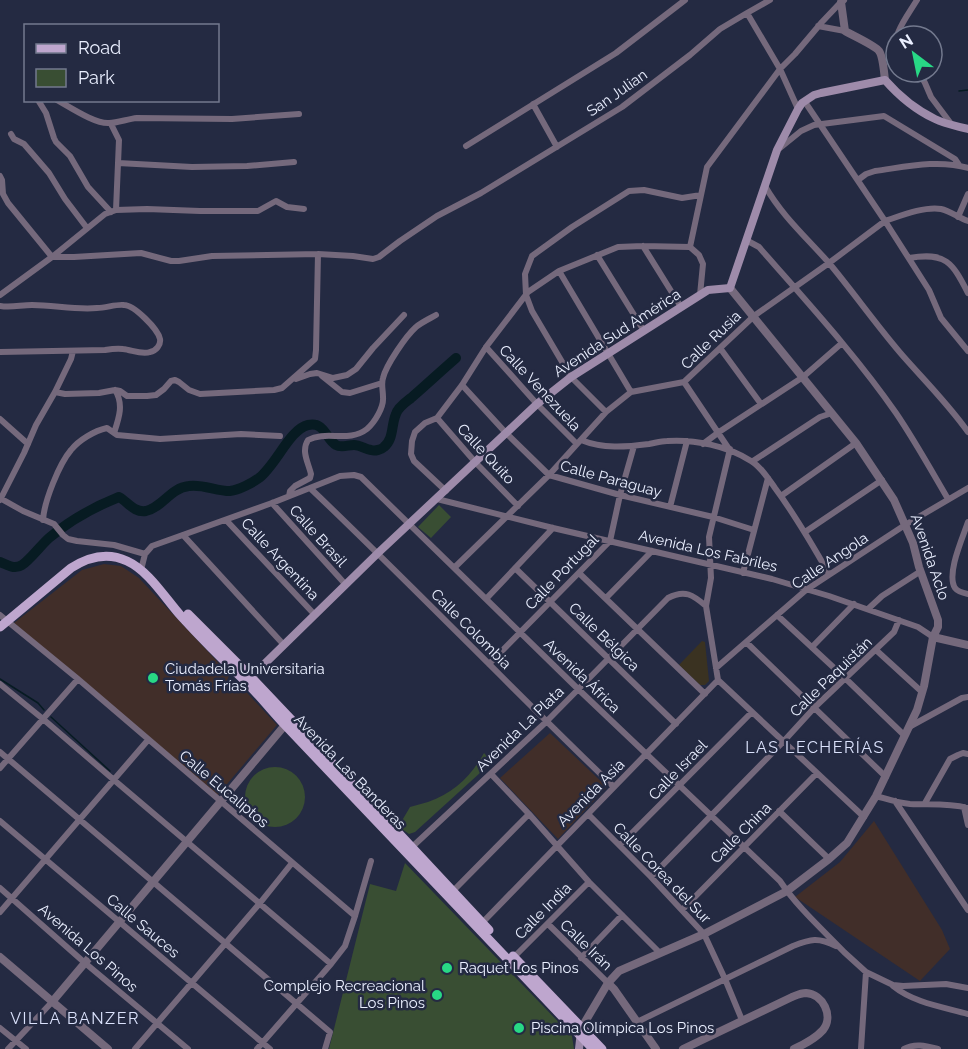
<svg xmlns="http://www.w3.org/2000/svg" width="968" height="1049" viewBox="0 0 968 1049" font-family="Raleway,sans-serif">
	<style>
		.commercial { fill: #3a3221 }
		.education { fill: #412e29 }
		.green { fill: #394e33 }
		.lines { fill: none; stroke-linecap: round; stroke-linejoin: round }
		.stream { stroke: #071b22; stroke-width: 1.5 }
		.river { stroke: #071b22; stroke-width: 10 }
		.minor { stroke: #75697c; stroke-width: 6 }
		.tertiary { stroke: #75697c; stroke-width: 8 }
		.secondary { stroke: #9e8baa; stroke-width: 8 }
		.primary { stroke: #bea6ce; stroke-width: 9 }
		.poi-dot { fill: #28d885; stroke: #242a42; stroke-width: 2 }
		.labels { text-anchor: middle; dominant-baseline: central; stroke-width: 5; stroke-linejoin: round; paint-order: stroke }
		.street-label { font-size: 15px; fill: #eaefff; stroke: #242a42 }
		.poi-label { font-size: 15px; fill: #eaefff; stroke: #242a42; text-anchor: start }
		.neighbourhood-label { font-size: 16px; letter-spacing: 1.5px; fill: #dbe2fc; stroke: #242a42 }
	</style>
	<rect width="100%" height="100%" fill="#242a42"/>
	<!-- commercial -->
	<path class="commercial" d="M702,641L705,642L709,681L705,685H700L679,665Z"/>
	<!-- education -->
	<path class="education" d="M104,564L121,566L139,578L229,674L227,683L237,682L277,725L217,796L14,623L82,570Z
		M550,733L607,787L558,839L500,778Z
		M874,821L942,930L950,949L920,981L795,897L840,862Z"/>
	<!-- green -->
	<path class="green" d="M439,505L451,517L431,538L418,527Z
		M484,753L492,762L415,832L409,834L402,829L400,824L410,807C416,805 422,804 428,802C454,793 471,776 484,753Z
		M245 797a30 30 0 1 1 60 0a30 30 0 1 1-60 0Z
		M405,863L572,1036L574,1049H329L370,884L396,891Z"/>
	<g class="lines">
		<!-- stream -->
		<path class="stream" d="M959,91L968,90
			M0,679L38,703L44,710
			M51,717L110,771"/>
		<!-- river -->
		<path class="river" d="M0,562C8,565 14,570 22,565C29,561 42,544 49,538C69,521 94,507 119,497C128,502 134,513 146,511C163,507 170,488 189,486C203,484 216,491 230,491C239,490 252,483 259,478C276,465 290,429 308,425C325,421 326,440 336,445C341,448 348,445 354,445C360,445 365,449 371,450C375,451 381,450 384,447C394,439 391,425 396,414C398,407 406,402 411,398C426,385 441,371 456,358"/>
		<!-- minor -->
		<path class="minor" d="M747,13L770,0
			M818,26L845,31
			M894,59C893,33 904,21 917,0
			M919,72L925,83L931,97L952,125
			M38,100L46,113L54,138L56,142L70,156L88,187L111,212
			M57,100C70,107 95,124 109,123C118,123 127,119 137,118L232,119L299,114
			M805,102L885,221C900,216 925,206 941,209C950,211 959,218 968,221
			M533,104L557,147
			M111,124L119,140L116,210
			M11,134L14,139L24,144L49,173L65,199L87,228
			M466,146L616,53L685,0
			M780,148L801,131L814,125L884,116L955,159L959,165
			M118,163L192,167L247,166L294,162
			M0,176L2,180L3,194L8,203L52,257L105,214L116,210L147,209L200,211H258L276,201L287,207L304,209
			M858,180L866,174L875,171C905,167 938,159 968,168
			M765,186C782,216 807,238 829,263C854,293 877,326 903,356C925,381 949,405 968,432
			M958,217L968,194
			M746,240L759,247C806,301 855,354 896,413C915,441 931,470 948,499
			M643,246L681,307
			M690,247L707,167L780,69L795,54L822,22L841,2
			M597,255L644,331
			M909,258C946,252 952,262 968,293
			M559,271L631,392
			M0,295L52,257H74L141,253L171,261H179L212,256L318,254L353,256L373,259L379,257L400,241L437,216L481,193L622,107L690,55L720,29L747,13L780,69L798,109
			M0,306C11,308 21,305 32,305C54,305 75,310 97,308C106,308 116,304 124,305C134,305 158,329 160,339C161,345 156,351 150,352C142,355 132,350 123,349C117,348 111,349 105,350L0,352
			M486,347L537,404L577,444
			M720,348L761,404
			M322,376L342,392L350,393L382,383
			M296,379L310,374L317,373L333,378L347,375L356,369L373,348L404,315
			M684,382L729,449
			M462,385L506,433L549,475L620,495L713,517L754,530
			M55,392L65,394L99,393L115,390L120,391L127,396H147L156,395L164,389L171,381L175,380L179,382L189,390L200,394L274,390L282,388L315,359L316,350L318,254
			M606,412L571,377L532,311L526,295L525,274L532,256L572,227L629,191L644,190L682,198L701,195
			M437,418L476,463L518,506
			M0,419L28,444
			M114,433C119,418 124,404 115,390
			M581,440C603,449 626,447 649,444C655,443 661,441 667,441C694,439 728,446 751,461C761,467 768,478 775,488C795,515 812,544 829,574
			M703,444L719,432L803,377L842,343
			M730,449L709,537L711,578L706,606L718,680L864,817
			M753,461L820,417L832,413
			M310,488C413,586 511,688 614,787
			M446,491L414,461L411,454L412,441L415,432L425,423L437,418L462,385L486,347L528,292L559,271L618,247L643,246L690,247L699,255L703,264L700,295
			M289,496L290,491L295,486L310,478L311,474C308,462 301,451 308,440C326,430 349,443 367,429C375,422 384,407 383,397C383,390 381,384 383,378C386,365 406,336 416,327C422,322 429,319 436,315
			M781,496L856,443
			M0,498L23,511L54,524L63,535L68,539L77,541L114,545L145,554
			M437,499L553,528L772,579L829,596L918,627L933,637
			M0,500L24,453L36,425L55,392L71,359L73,351
			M272,503L346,585
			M670,507L687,441
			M43,520C44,502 59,464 71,450C79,440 94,431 107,428L117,435L160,439L241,434L280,436
			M226,520L315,615
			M968,522C963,537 946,574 955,588C958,592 963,593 968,594
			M805,532L882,480
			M183,535L284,645
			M454,568L549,475L606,412L631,392L684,382L754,316L829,263L885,221L929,290L941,318L968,351
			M515,568L676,724
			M141,570L145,554L152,546L272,503L340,476L354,475L361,477L578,689L780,881C798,908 823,930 845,953
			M579,573L705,694
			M743,573L768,478
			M606,598L652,551
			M486,599L553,528
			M868,609L882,596L921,571
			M0,615L78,679L355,916
			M777,615L846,679L905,736
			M746,642L886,777
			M812,647L854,604
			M876,650L922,692
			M489,664L610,541L620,495L634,446
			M716,668L806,590L905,525L968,488
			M0,684L43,719L114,780L331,964
			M909,727L962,698L968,697
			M0,752L330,1032L325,1049
			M0,768L78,679
			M491,774L529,814L589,882L660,953
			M876,796C887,799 898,803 910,804C930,805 948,803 968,808
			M895,801L968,910
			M925,803L950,759L958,755L963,753L968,754
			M964,807L968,825
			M779,811L829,859
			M588,814L651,877L704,934L725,979L742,1020
			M0,821L270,1049
			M620,845L752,712
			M411,848L546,722L668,598C685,589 693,595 706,606
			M651,877L783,742L815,707L894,632L899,620
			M0,888L85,963L188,1049
			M453,891L529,814
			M682,910L817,773
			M0,912L148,740
			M482,923L718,680
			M548,924L608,983
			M844,952L866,972L893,985L903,986L946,984L968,988
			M514,957L589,882
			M581,958L622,915
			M893,986C914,1003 943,1007 968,1014
			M637,1022L793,946C811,939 818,937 836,946
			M0,1028L26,1049
			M8,1049L52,1002
			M135,1049L260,903L292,863
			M257,1049L331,964L345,946L355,916L371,861
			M861,1049L866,972
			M904,1049C915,1043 926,1046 938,1049"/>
		<!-- tertiary -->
		<path class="tertiary" d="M843,0L841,2L845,31C852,35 876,46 879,51C883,56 884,72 885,80
			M933,637L968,645
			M0,957L108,1049
			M608,983L614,989L656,1049
			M52,1002L285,725
			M582,1027L608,983L619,971L704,934L787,891L829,859L847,843L876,796L917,710L924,686L933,637L938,627V620L919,567L913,543L894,500L856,443L730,288
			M683,1049L792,997C797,995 801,993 806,993C823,994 834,1016 823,1030C815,1039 805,1044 794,1049"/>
		<!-- secondary -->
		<path class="secondary" d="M246,682L378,553L537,404L571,377L708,290L730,288L777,150L798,109L802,103L814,95L821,93L885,80C899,96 916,110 935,119C945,124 957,126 968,129
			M579,1049L581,1031"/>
		<!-- primary -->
		<path class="primary" d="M188,614L251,677L393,827L489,930
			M0,627L71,568C88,557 108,552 127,561C149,571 165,598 181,616C201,638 223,660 245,681C259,695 272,711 285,725L593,1049
			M513,956L602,1049"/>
	</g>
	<!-- markers -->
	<g class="poi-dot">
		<circle cx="153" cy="678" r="6"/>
		<circle cx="447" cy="968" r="6"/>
		<circle cx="437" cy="995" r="6"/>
		<circle cx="519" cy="1028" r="6"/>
	</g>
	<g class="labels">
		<!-- street labels -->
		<g class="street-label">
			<text transform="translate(617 93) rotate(-35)">San Julian</text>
			<text transform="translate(617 333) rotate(-33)">Avenida Sud América</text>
			<text transform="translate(711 340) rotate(-44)">Calle Rusia</text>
			<text transform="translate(540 388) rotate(47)">Calle Venezuela</text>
			<text transform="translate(486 454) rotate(47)">Calle Quito</text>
			<text transform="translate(611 479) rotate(15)">Calle Paraguay</text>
			<text transform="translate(318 536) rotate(48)">Calle Brasil</text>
			<text transform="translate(708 551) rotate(13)">Avenida Los Fabriles</text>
			<text transform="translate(930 557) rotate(71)">Avenida Aclo</text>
			<text transform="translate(280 559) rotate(47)">Calle Argentina</text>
			<text transform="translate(830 561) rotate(-34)">Calle Angola</text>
			<text transform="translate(562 572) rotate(-46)">Calle Portugal</text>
			<text transform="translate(471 629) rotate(45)">Calle Colombia</text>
			<text transform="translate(604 637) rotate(44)">Calle Bélgica</text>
			<text transform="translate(582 676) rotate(44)">Avenida África</text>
			<text transform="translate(831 677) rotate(-44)">Calle Paquistán</text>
			<text transform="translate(520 729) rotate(-44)">Avenida La Plata</text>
			<text transform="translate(678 770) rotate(-46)">Calle Israel</text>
			<text transform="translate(350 772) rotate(46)">Avenida Las Banderas</text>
			<text transform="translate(224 789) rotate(40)">Calle Eucaliptos</text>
			<text transform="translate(591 793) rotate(-45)">Avenida Asia</text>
			<text transform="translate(741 833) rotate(-45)">Calle China</text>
			<text transform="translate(662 873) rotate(46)">Calle Corea del Sur</text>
			<text transform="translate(543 911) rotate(-45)">Calle India</text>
			<text transform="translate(143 926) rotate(40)">Calle Sauces</text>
			<text transform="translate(586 945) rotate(44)">Calle Irán</text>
			<text transform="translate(88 948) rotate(41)">Avenida Los Pinos</text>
		</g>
		<!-- poi labels -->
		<g class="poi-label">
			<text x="165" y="669">Ciudadela Universitaria<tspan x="165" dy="17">Tomás Frías</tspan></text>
			<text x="459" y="968">Raquet Los Pinos</text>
			<text x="425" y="986" text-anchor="end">Complejo Recreacional<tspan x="425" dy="17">Los Pinos</tspan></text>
			<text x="531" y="1028">Piscina Olímpica Los Pinos</text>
		</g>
		<!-- neighbourhood labels -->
		<g class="neighbourhood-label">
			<text x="815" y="747">LAS LECHERÍAS</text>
			<text x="75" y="1018">VILLA BANZER</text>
		</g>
	</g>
	<!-- legend -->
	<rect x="24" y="24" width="195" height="78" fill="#242a42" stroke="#73798e" stroke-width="1.5"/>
	<rect x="36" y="44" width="30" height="9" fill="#bea6ce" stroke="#73798e" stroke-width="1.5"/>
	<text x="78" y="54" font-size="18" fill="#eaefff">Road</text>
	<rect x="36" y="69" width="30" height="18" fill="#394e33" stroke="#73798e" stroke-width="1.5"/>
	<text x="78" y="84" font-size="18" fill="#eaefff">Park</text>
	<!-- north arrow -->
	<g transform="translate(914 54) rotate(328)"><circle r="28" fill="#242a42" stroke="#73798e" stroke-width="1.5"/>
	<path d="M0-4.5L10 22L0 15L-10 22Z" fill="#28d885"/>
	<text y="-9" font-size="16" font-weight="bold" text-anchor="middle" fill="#eaefff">N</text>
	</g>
</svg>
